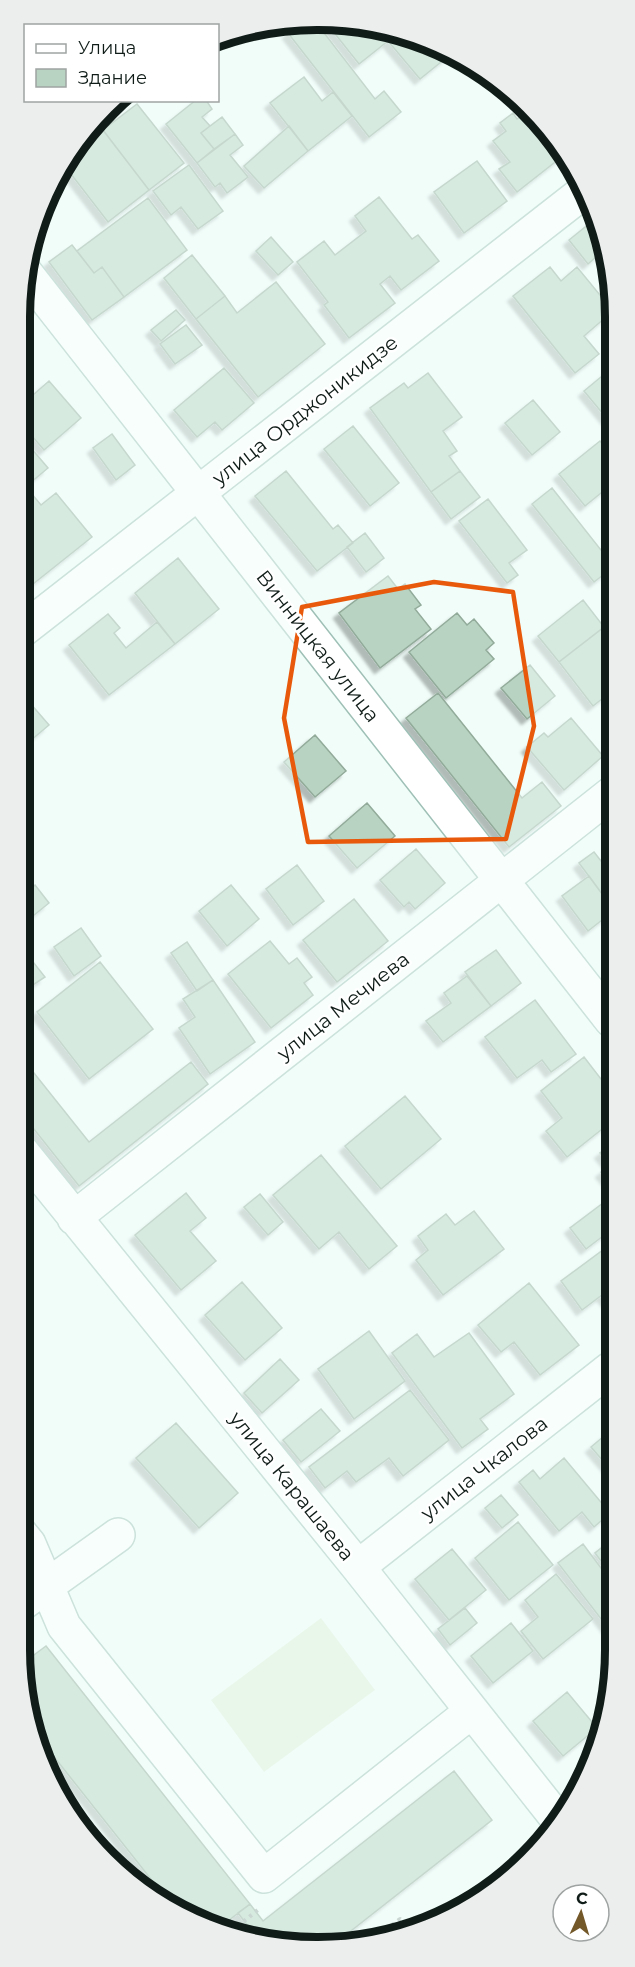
<svg xmlns="http://www.w3.org/2000/svg" width="635" height="1967" viewBox="0 0 635 1967" font-family="Montserrat,sans-serif">
	<style>
		.grass { fill: #e1f0da }
		.building { fill: #b8d3c1; stroke: #92ab9a; stroke-width: 1.5; filter: url(#shadow) }
		.lines { fill: none; stroke-linecap: round; stroke-linejoin: round }
		.minor-casing { stroke: #9fc0b6; stroke-width: 36 }
		.path { stroke: #99a6a2; stroke-width: 4; stroke-dasharray: 3 4.5; stroke-linecap: butt }
		.minor { stroke: #fff; stroke-width: 33 }
		.marked { fill: none; stroke: #e8590c; stroke-width: 4.5; stroke-linejoin: round }
		.labels { text-anchor: middle; dominant-baseline: central; stroke-width: 5; stroke-linejoin: round; paint-order: stroke }
		.street-label { font-size: 20px; fill: #0f1c18; stroke: #fff }
		.rim { fill: none; stroke: #0f1c18; stroke-width: 8 }
	</style>
	<defs>
		<filter id="shadow"><feDropShadow dx="-5.5" dy="5.5" stdDeviation="1.5" flood-color="#0004"/></filter>
	</defs>
	<rect width="100%" height="100%" fill="#f0fdf9"/>
	<!-- grass -->
	<path class="grass" d="M321,1618L375,1690L264,1772L211,1700Z"/>
	<!-- building -->
	<path class="building" d="M297,25H318L375,99L384,91L401,112L369,137L288,33Z
		M328,25H376L451,54L420,79L388,41L359,64Z
		M304,77L322,101L333,92L352,116L308,151L270,103Z
		M196,100H206L212,109L202,117L210,126L201,133L214,149L197,163L166,124Z
		M137,104L184,163L149,190L103,130Z
		M529,110L564,155L517,192L499,169L510,162L493,141L506,131L500,123L513,113L517,119Z
		M222,117L235,134L214,149L201,133Z
		M99,125L149,190L108,222L64,165L70,152Z
		M289,126L308,151L264,188L244,166Z
		M235,134L243,145L230,155L248,177L227,193L220,183L215,187L197,163Z
		M477,161L507,201L464,233L434,192Z
		M64,165L69,172L58,181Z
		M189,165L223,211L198,229L181,207L171,215L153,191Z
		M379,197L412,239L418,235L439,261L401,290L390,276L380,284L395,303L349,338L324,305L328,302L297,262L324,241L335,255L366,231L355,216Z
		M148,198L187,250L124,297L102,267L94,273L77,251Z
		M595,219L604,250L588,264L569,240Z
		M271,237L293,262L278,275L256,251Z
		M72,245L94,273L102,267L124,297L92,320L49,262Z
		M192,255L225,296L196,319L164,278Z
		M550,267L561,281L577,267L613,311L584,336L599,354L575,373L513,296Z
		M276,282L325,344L258,397L196,319L225,296L237,313Z
		M176,310L185,320L161,341L151,330Z
		M186,325L202,345L175,364L160,344Z
		M613,367V426L584,391Z
		M224,368L254,403L222,430L215,422L197,437L174,410Z
		M428,373L462,417L443,431L457,451L449,456L460,471L431,492L370,408L404,383L408,388Z
		M49,381L81,418L44,450L25,428V402Z
		M533,400L560,432L532,455L505,423Z
		M353,426L399,483L370,506L324,449Z
		M112,434L135,465L116,480L93,448Z
		M25,441L48,468L24,488Z
		M600,441L613,456L612,484L585,506L559,474Z
		M286,471L333,529L338,525L353,543L317,571L255,496Z
		M460,471L480,497L451,519L431,492Z
		M552,488L612,564V568L594,582L532,504Z
		M31,493L41,505L56,493L92,537L28,588L24,583V498Z
		M488,499L527,550L509,563L518,575L507,583L459,521Z
		M365,533L384,558L366,572L347,547Z
		M178,558L219,609L175,644L135,593Z
		M388,576L398,589L405,584L421,605L415,609L431,629L380,668L339,613Z
		M583,600L604,627L559,662L538,636Z
		M457,613L467,625L474,619L494,643L486,650L494,659L446,698L409,652Z
		M108,614L120,628L114,633L126,648L157,622L175,644L109,695L69,645Z
		M604,627L612,636V691L593,706L559,662Z
		M530,665L555,696L527,719L501,688Z
		M438,693L522,798L542,782L561,806L509,847L406,718Z
		M23,695L49,725L23,747Z
		M571,718L603,756L564,790L527,747L544,733L548,737Z
		M315,735L346,771L315,797L284,762Z
		M367,803L395,836L357,868L329,836Z
		M416,849L445,883L415,909L409,902L404,907L380,880Z
		M594,852L612,875L611,906L579,863Z
		M297,865L324,901L293,925L266,889Z
		M589,876L611,906V913L588,931L562,896Z
		M35,885L49,903L23,924V895Z
		M231,885L259,919L227,946L199,911Z
		M354,899L388,941L337,982L303,940Z
		M81,928L101,956L74,976L54,947Z
		M270,941L289,964L297,958L312,977L304,983L313,995L271,1028L228,974Z
		M187,942L213,980L197,991L171,953Z
		M22,948L45,977L22,992Z
		M496,950L521,983L491,1006L465,972Z
		M100,962L153,1029L89,1079L37,1012Z
		M467,976L491,1006L443,1042L426,1021L451,1003L444,993Z
		M213,980L255,1042L210,1074L179,1028L195,1017L183,999Z
		M535,1000L576,1054L551,1072L542,1060L517,1078L485,1037Z
		M584,1057L611,1092V1122L567,1157L546,1131L562,1118L541,1091Z
		M22,1058L89,1142L191,1062L208,1084L79,1186L22,1114Z
		M405,1096L441,1139L381,1189L345,1146Z
		M611,1145V1184L601,1172L610,1165L600,1153Z
		M321,1155L397,1246L369,1269L339,1232L319,1249L273,1195Z
		M186,1193L206,1218L190,1231L216,1261L181,1290L135,1235Z
		M260,1194L283,1222L268,1235L244,1207Z
		M607,1200L611,1206V1230L586,1249L570,1228Z
		M474,1211L504,1249L443,1295L416,1260L428,1250L418,1236L446,1214L455,1225Z
		M611,1244V1300L608,1302L602,1295L582,1310L561,1281Z
		M242,1282L282,1328L245,1360L205,1315Z
		M529,1283L579,1345L540,1375L514,1342L501,1352L478,1325Z
		M369,1331L405,1381L354,1419L318,1369Z
		M469,1333L514,1394L480,1419L488,1429L462,1448L392,1353L417,1334L434,1357Z
		M280,1359L299,1380L262,1413L244,1393Z
		M410,1390L449,1440L403,1476L389,1458L356,1482L347,1471L325,1488L309,1467Z
		M321,1409L340,1431L301,1462L283,1440Z
		M176,1423L238,1493L199,1528L136,1458Z
		M610,1431V1469L591,1447Z
		M564,1458L610,1513L594,1527L582,1512L559,1531L519,1482L533,1470L540,1479Z
		M501,1495L518,1515L502,1528L485,1508Z
		M518,1522L553,1565L509,1600L475,1558Z
		M610,1541V1573L595,1553Z
		M583,1544L610,1580L608,1628L558,1563Z
		M452,1549L486,1590L449,1620L415,1579Z
		M556,1574L593,1619L543,1659L521,1631L538,1617L525,1600Z
		M465,1608L477,1623L450,1645L438,1629Z
		M511,1623L533,1651L493,1683L471,1656Z
		M46,1646L250,1904L220,1927L185,1917L173,1907L36,1734L22,1664Z
		M567,1692L597,1728L563,1756L533,1721Z
		M454,1771L492,1820L338,1941L279,1945L257,1938L238,1913L250,1904L263,1921Z
		M249,1928L257,1938L242,1934Z"/>
	<g class="lines">
		<!-- minor casing -->
		<g class="minor-casing">
			<path id="minor" d="M25,272L611,1020
				M24,629L586,190
				M22,1152L358,1567L559,1821
				M74,1218L612,793
				M20,1533L29,1544L64,1626L264,1876L472,1711
				M358,1567L610,1369
				M20,1605L118,1535"/>
		</g>
		<!-- path -->
		<path class="path" d="M232,1931L259,1909
			M374,1939L400,1919L409,1931"/>
		<!-- minor -->
		<use href="#minor" class="minor"/>
	</g>
	<!-- marked area -->
	<path d="M0 0H635V1967H0ZM434,582L513,592L534,726L506,839L308,842L284,718L302,607Z" fill="#f0fdf9" fill-opacity=".55" fill-rule="evenodd"/>
	<path class="marked" d="M434,582L513,592L534,726L506,839L308,842L284,718L302,607Z"/>
	<g class="labels">
		<!-- street labels -->
		<g class="street-label">
			<text transform="translate(305 410) rotate(-38)">улица Орджоникидзе</text>
			<text transform="translate(318 646) rotate(52)">Винницкая улица</text>
			<text transform="translate(343 1006) rotate(-38)">улица Мечиева</text>
			<text transform="translate(484 1468) rotate(-38)">улица Чкалова</text>
			<text transform="translate(292 1486) rotate(51)">улица Карашаева</text>
		</g>
	</g>
	<!-- crop -->
	<path d="M0 0H635V1967H0ZM317 30H318A287 287 0 0 1 605 317V1650A287 287 0 0 1 318 1937H317A287 287 0 0 1 30 1650V317A287 287 0 0 1 317 30Z" fill="#eceded" fill-rule="evenodd"/>
	<path class="rim" d="M317 30H318A287 287 0 0 1 605 317V1650A287 287 0 0 1 318 1937H317A287 287 0 0 1 30 1650V317A287 287 0 0 1 317 30Z"/>
	<!-- legend -->
	<rect x="24" y="24" width="195" height="78" fill="#ffffff" stroke="#9fa4a3" stroke-width="1.5"/>
	<rect x="36" y="44" width="30" height="9" fill="#ffffff" stroke="#9fa4a3" stroke-width="1.5"/>
	<text x="78" y="54" font-size="18" fill="#0f1c18">Улица</text>
	<rect x="36" y="69" width="30" height="18" fill="#b8d3c1" stroke="#9fa4a3" stroke-width="1.5"/>
	<text x="78" y="84" font-size="18" fill="#0f1c18">Здание</text>
	<!-- north arrow -->
	<g transform="translate(581 1913) rotate(4)"><circle r="28" fill="#ffffff" stroke="#9fa4a3" stroke-width="1.5"/>
	<path d="M0-4.5L10 22L0 15L-10 22Z" fill="#73582a"/>
	<text y="-9" font-size="16" font-weight="bold" text-anchor="middle" fill="#0f1c18">С</text>
	</g>
</svg>
